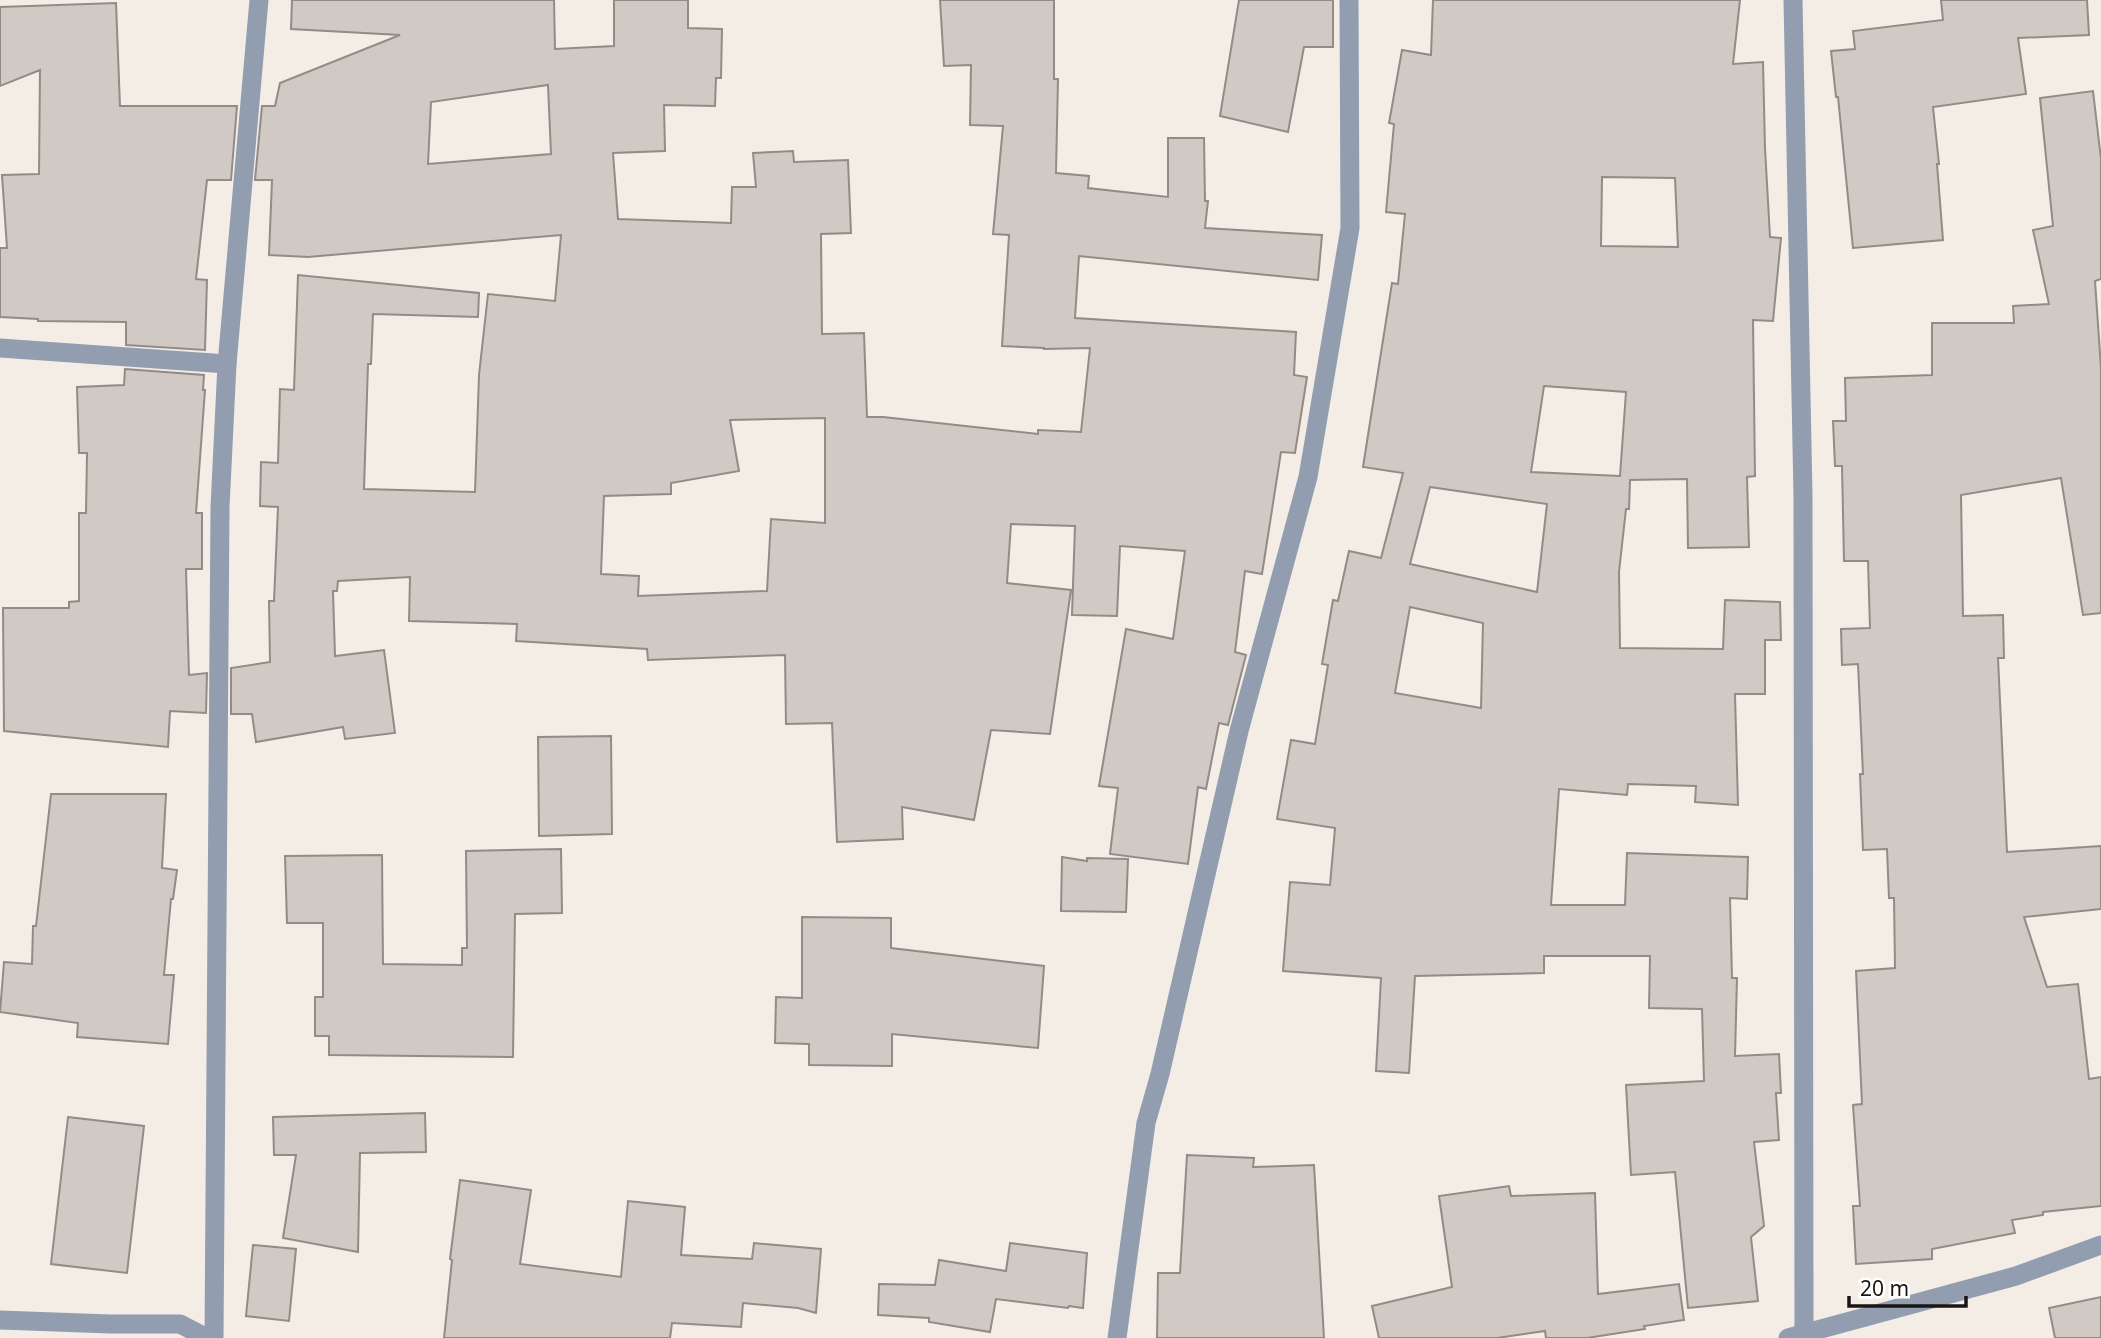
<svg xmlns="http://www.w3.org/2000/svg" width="2101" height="1338" viewBox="0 0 2101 1338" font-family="'Noto Sans',sans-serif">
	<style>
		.building { fill: #d1c9c3; stroke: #938b85; stroke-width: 2; fill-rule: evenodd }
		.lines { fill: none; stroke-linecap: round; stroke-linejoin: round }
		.minor { stroke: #929db0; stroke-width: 19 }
		.tertiary { stroke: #929db0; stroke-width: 19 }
	</style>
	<rect width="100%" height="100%" fill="#f4ede6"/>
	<!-- building -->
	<path class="building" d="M292,0H554L555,49L614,46V0H688V28L722,29L721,78H716L715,106L664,105L665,151L613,153L618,219L731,223L732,187H756L753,153L793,151L794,162L848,160L851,233L821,234L822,334L864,333L867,417H883L1038,434V430L1081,432L1090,348L1044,349V348L1002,346L1009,235L993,234L1003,126L970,125L971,65L944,66L940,0H1054V79H1058L1056,173L1089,176L1088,188L1168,197V138H1204L1205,201H1208L1205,228L1322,235L1318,280L1079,256L1075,318L1296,332L1294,375L1307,377L1295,453L1281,452L1262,574L1245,571L1235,652L1246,655L1228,725L1219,723L1206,789L1198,787L1188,864L1110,854L1118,788L1099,786L1126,629L1173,639L1185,551L1120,546L1117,616L1072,615L1075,526L1011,524L1007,583L1071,590L1050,734L991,730L974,820L902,807L903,839L837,842L832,723L786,724L785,655L648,660L647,649L516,641L517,624L409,621L410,577L338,581L337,591H333L335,656L384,650L395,733L345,739L343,727L256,742L252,714H231V668L270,662L269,601H274L278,507L260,506L261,462L278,463L280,389L294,390L298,275L479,293L478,317L373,314L371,364H368L364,489L475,492L479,375L488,294L555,301L561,235L308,257L269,255L272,180H255L262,106H275L280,83L400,35L291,29ZM548,85L551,154L428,164L431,102ZM825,418V523L771,519L767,591L638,596L639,576L601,574L604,496L671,494V483L739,471L730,420Z
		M1239,0H1333V47H1304L1288,132L1220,116Z
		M1433,0H1740L1733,64L1763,62L1765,148L1770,237L1781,238L1773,321L1753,320L1755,476L1747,477L1749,547L1688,548L1687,479L1630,480L1629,509H1626L1619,572L1620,648L1723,649L1725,600L1780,602L1781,640H1765V694H1735L1738,805L1695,802L1696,786L1628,784L1627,795L1559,789L1551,905H1625L1627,853L1748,857L1747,899L1730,898L1732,978H1737L1735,1056L1779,1054L1781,1093H1776L1779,1140L1754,1142L1764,1226L1751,1237L1758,1301L1688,1308L1675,1172L1631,1175L1626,1085L1704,1081L1702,1009L1649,1008L1650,956H1544V973L1415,976L1409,1073L1376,1071L1381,978L1283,971L1290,882L1330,885L1335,828L1277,819L1291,740L1315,744L1328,665L1322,664L1333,600L1338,601L1349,551L1381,558L1403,473L1363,467L1392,283L1398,284L1405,214L1386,212L1394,124L1389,123L1402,50L1431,55ZM1602,177L1675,178L1678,247L1601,246ZM1544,386L1626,392L1620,476L1531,472ZM1430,487L1547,504L1537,592L1410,564ZM1410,607L1483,623L1481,708L1395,693Z
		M1941,0H2087L2089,35L2018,38L2026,94L1933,107L1939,164H1937L1943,240L1853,248L1838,97H1836L1831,51L1855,49L1853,31L1943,20Z
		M116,3L120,106H237L231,180H207L196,279L207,280L205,350L126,345V322L38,321V319L0,317V248H7L2,175L39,174L40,70L0,86V7Z
		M2093,91L2101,159V279L2095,281L2101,368V613L2083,615L2061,478L1961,495L1963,616L2003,615L2004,658H1998L2007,852L2101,846V909L2024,917L2047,987L2078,984L2089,1079L2101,1077V1206L2043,1212V1215L2012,1220L2015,1233L1932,1249V1259L1856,1264L1853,1206H1860L1853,1105L1862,1104L1856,971L1895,968L1894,898H1889L1887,849L1863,850L1860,774H1863L1858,664L1842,665L1841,629L1870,628L1868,561H1844L1842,466H1835L1833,421H1846L1845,378L1932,375V323H2014L2013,306L2049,304L2033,230L2053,226L2040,98Z
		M125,369L204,375L203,390H205L196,513H202V569H186L189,675L207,673L206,713L170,711L168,747L4,731L3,608H69V602L79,601V513H86L87,453H79L77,387L124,385Z
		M611,736L612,834L539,836L538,737Z
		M51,794H166L162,868L177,870L173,899H171L164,975H174L168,1044L77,1037L78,1023L0,1012L4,962L32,964L33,926H36Z
		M561,849L562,913L515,914L513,1057L329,1055V1036H315V997H323V923H287L285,856L382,855L383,964L462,965V948H467L466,851Z
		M1062,857L1087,861V858L1128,859L1126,912L1061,911Z
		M802,917L891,918V948L1044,966L1038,1048L892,1034V1066L809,1065V1044L775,1043L776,997L802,998Z
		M425,1113L426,1152L360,1153L358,1252L283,1238L296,1155H274L273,1117Z
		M68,1117L144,1126L127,1273L51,1264Z
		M1187,1155L1254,1158L1253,1167L1314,1165L1324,1338H1157L1158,1273H1180Z
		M460,1180L531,1190L520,1264L621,1277L628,1201L685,1207L681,1255L752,1259L754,1243L821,1249L816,1313L798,1308L743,1303L741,1327L672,1323L670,1338H444L452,1260L450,1259Z
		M1509,1186L1511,1196L1595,1193L1598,1294L1679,1284L1684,1320L1644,1326L1645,1329L1587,1338H1546L1545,1331L1497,1338H1379L1372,1306L1452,1287L1439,1196Z
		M1010,1243L1087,1253L1083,1308L1069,1306L1068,1308L996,1299L990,1332L929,1322V1318L878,1315L879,1284L935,1285L939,1260L1006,1271Z
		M253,1245L296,1249L289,1321L246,1316Z
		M2101,1297V1338H2055L2049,1308Z"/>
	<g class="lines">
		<!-- minor -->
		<path class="minor" d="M0,348L227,364
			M0,1320L110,1324H180L207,1338
			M1117,1338L1146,1123L1160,1074L1239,731L1308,477L1350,228L1349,0
			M1788,1338L2016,1276L2101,1245"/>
		<!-- tertiary -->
		<path class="tertiary" d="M1793,0L1803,495L1804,1338
			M214,1338L220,507L227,364L259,0"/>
	</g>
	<!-- scale -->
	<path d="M1849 1296v10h117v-10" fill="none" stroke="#191714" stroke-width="3.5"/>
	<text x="1860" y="1296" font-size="21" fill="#191714" stroke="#ffffff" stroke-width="5" paint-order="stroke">20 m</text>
</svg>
